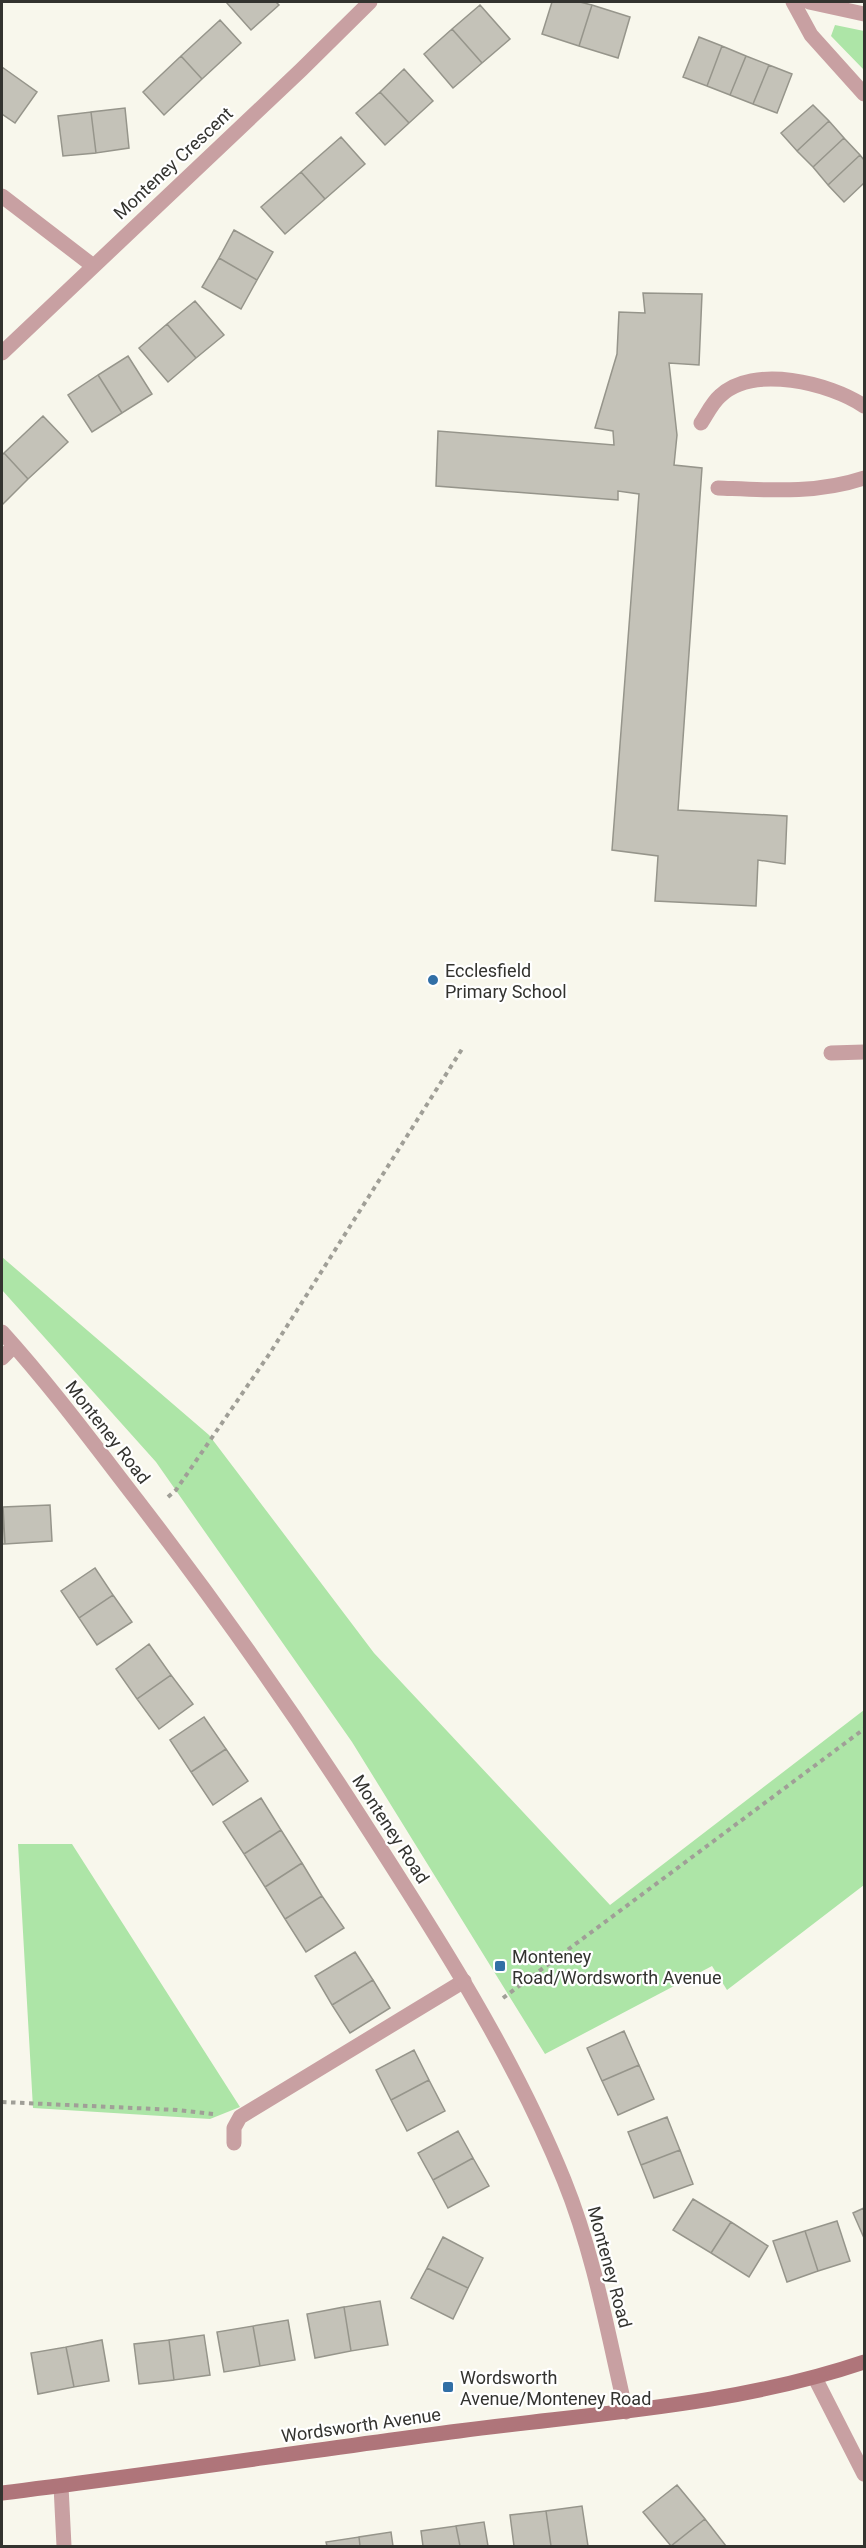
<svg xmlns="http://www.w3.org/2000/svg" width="866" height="2548" viewBox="0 0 866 2548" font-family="Roboto,sans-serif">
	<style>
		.green { fill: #ade5a7 }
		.building { fill: #c4c2b8; stroke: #96958b; stroke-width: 1.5 }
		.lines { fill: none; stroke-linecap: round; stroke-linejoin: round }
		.path { stroke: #a09f97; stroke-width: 4; stroke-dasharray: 4.5 4.5; stroke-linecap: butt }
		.lane { stroke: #c8a0a2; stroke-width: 15 }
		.street { stroke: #c8a0a2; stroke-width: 15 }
		.secondary { stroke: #af757a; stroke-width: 15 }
		.poi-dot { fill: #316fa6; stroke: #fff; stroke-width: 2 }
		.labels { text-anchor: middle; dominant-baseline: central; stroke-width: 4.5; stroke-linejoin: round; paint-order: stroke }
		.street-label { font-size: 18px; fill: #33332f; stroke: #fff }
		.poi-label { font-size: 18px; fill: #33332f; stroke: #fff; text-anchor: start }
	</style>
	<rect width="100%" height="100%" fill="#f8f7ec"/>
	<!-- green -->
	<path class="green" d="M835,25L864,31V70L831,36Z
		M2,1257L209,1435L374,1653L610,1905L864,1710V1885L727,1990L712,1966L545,2054L352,1742L156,1462L2,1290Z
		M18,1844H72L240,2107L210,2119L33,2108Z"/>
	<!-- building -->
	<path class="building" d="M226,2H276L279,5L251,30Z
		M552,2H580L592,5L579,46L542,34Z
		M480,5L510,39L482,63L452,29Z
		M592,5L630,17L618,58L579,46Z
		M220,20L241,43L202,79L181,56Z
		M452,29L482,63L453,88L424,54Z
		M699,37L722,46L707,86L683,77Z
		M722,46L746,56L730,95L707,86Z
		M181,56L202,79L164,115L143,92Z
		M746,56L769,65L753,104L730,95Z
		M769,65L792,74L777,113L753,104Z
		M2,67L37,92L15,123L2,114Z
		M404,69L433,101L409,123L380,92Z
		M380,92L409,123L385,145L356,113Z
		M813,105L829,121L797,151L781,133Z
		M125,108L129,148L96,153L91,112Z
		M91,112L96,153L63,156L58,116Z
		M829,121L844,138L813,167L797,151Z
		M341,137L365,164L325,199L301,172Z
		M844,138L860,155L828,185L813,167Z
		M860,155L864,160V183L844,202L828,185Z
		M301,172L325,199L285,234L261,207Z
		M234,230L273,252L257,280L219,258Z
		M219,258L257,280L241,309L202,287Z
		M643,293L702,294L699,365L669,363L677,435L674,465L702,468L678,810L787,816L785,864L758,860L756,906L655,901L658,856L612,850L639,494L618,491V500L436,486L438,431L614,445L613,431L595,428L617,354L619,312L645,313Z
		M195,301L224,335L196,358L167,324Z
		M167,324L196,358L168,382L139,348Z
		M128,356L152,394L122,413L98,375Z
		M98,375L122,413L92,432L68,395Z
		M43,416L68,442L28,479L4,453Z
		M4,453L28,479L2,505V455Z
		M50,1505L52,1541L5,1544L3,1507Z
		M2,1507L5,1544H2Z
		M95,1568L113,1595L79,1618L61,1591Z
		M113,1595L132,1622L97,1645L79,1618Z
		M149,1644L171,1675L137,1699L116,1669Z
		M171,1675L193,1704L159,1729L137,1699Z
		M204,1717L226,1749L191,1772L170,1740Z
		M226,1749L248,1781L213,1805L191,1772Z
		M261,1798L281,1830L244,1854L223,1822Z
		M281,1830L302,1863L265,1887L244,1854Z
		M302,1863L322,1896L285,1919L265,1887Z
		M322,1896L344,1928L306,1952L285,1919Z
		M355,1952L373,1980L332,2005L315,1976Z
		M373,1980L390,2008L350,2033L332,2005Z
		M624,2031L639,2065L602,2081L587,2048Z
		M414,2050L429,2080L391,2100L376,2070Z
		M639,2065L654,2099L618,2115L602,2081Z
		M429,2080L445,2111L407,2131L391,2100Z
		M667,2117L680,2150L641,2165L628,2132Z
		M458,2131L473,2158L433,2180L418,2153Z
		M680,2150L693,2184L654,2198L641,2165Z
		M473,2158L489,2186L448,2208L433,2180Z
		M693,2199L731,2222L711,2253L673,2230Z
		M864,2208V2238L853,2213Z
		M837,2221L850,2261L818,2271L805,2231Z
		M731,2222L768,2246L749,2277L711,2253Z
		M805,2231L818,2271L787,2282L773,2241Z
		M443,2237L483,2258L468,2288L427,2268Z
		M427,2268L468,2288L453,2319L411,2298Z
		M380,2301L388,2345L351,2351L344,2307Z
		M344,2307L351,2351L315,2358L307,2314Z
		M288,2320L295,2360L260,2366L253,2326Z
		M253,2326L260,2366L224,2372L217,2332Z
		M204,2335L210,2375L174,2380L169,2340Z
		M102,2340L109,2381L74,2387L66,2347Z
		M169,2340L174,2380L139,2384L134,2344Z
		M66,2347L74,2387L38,2394L31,2353Z
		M677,2485L705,2519L671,2546L643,2512Z
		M582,2506L588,2546H551L546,2511Z
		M546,2511L551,2546H514L510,2515Z
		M705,2519L726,2546H671Z
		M484,2522L488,2546H460L456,2526Z
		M456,2526L460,2546H423L421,2531Z
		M391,2532L393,2546H360L359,2537Z
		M359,2537L360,2546H327L326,2542Z"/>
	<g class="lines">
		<!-- path -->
		<path class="path" d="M168,1497L176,1490L270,1353L462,1049
			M503,1998L864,1729
			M2,2102L177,2110L213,2114"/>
		<!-- lane -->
		<path class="lane" d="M701,423C707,414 712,403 720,396C753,364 830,383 864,406
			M718,488C768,490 816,494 864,478
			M234,2143V2128L240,2117L464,1981"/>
		<!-- street -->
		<path class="street" d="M793,2L811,35L864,94
			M809,2L864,14
			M2,196L92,265
			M2,353L301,70L370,2
			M831,1053L864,1052
			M2,1332C50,1385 93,1443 137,1500C217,1604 292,1710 363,1821C437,1936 512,2052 564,2180C594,2254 608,2334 626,2412
			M2,1358L14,1346
			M815,2378L864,2474
			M61,2486L64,2546"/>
		<!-- secondary -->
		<path class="secondary" d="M2,2493C154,2474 307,2451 459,2431C595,2413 734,2406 864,2362"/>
	</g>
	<!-- markers -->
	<g class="poi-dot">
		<circle cx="433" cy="980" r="6"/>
		<rect x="494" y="1960" width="12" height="12" rx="3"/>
		<rect x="442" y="2381" width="12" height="12" rx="3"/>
	</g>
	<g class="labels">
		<!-- street labels -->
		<g class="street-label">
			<text transform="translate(173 163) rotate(-43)">Monteney Crescent</text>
			<text transform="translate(108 1432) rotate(52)">Monteney Road</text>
			<text transform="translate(391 1829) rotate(57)">Monteney Road</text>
			<text transform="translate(610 2267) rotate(75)">Monteney Road</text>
			<text transform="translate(361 2425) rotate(-8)">Wordsworth Avenue</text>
		</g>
		<!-- poi labels -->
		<g class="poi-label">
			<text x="445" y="970">Ecclesfield<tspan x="445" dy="21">Primary School</tspan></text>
			<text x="512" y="1956">Monteney<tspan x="512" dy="21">Road/Wordsworth Avenue</tspan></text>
			<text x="460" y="2377">Wordsworth<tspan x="460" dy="21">Avenue/Monteney Road</tspan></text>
		</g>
	</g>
	<!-- border -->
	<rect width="866" height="2548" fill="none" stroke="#33332f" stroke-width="6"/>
</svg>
